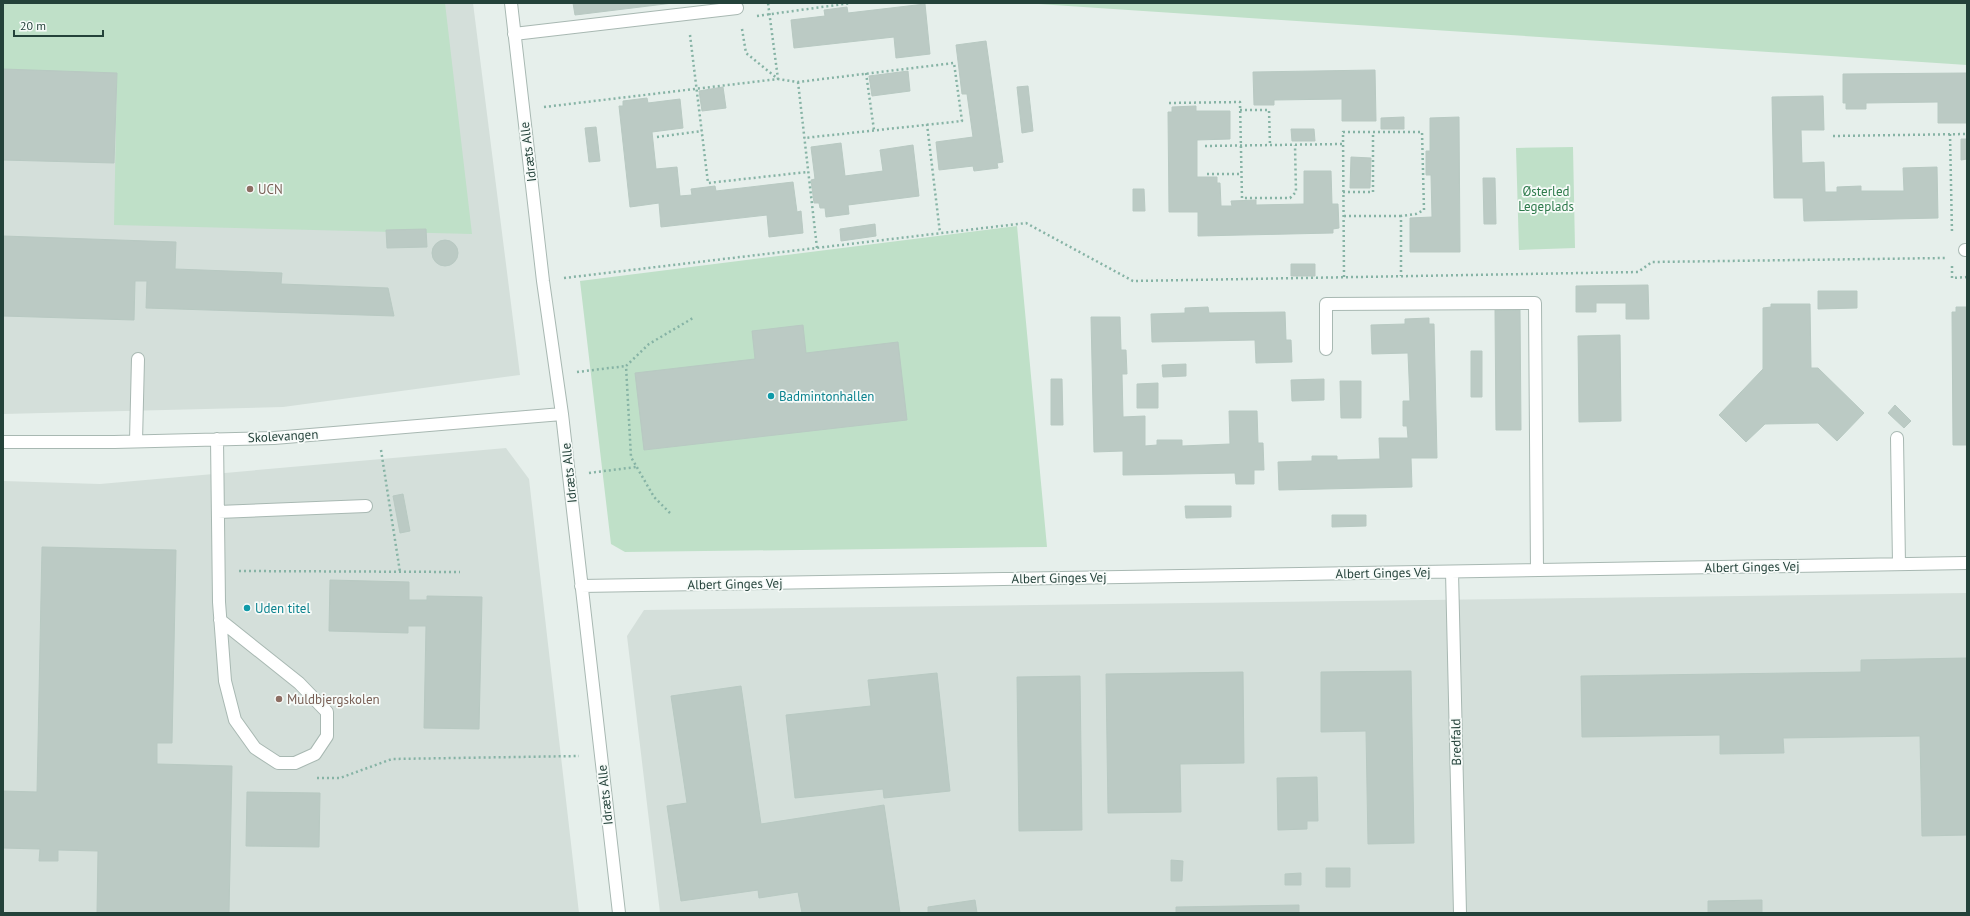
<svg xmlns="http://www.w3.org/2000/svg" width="1970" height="916" viewBox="0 0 1970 916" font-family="'PT Sans',sans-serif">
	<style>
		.built { fill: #d4dfda }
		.green { fill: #bfe0c8 }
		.building { fill: #bbcac4; stroke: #b8c9c2 }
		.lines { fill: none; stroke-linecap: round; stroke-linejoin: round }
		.minor-casing { stroke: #a8b8b2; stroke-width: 14 }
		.path { stroke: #86b3a5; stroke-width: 2.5; stroke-dasharray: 2 3; stroke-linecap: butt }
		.minor { stroke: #fff; stroke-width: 12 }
		.education-dot { fill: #8d6e63; stroke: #f7fbf9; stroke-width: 1.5 }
		.culture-dot { fill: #0f9aa8; stroke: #f7fbf9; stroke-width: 1.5 }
		.labels { text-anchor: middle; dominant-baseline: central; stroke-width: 3.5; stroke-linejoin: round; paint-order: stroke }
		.street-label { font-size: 13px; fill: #24423a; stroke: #f7fbf9 }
		.education-label { font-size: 13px; fill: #785e54; stroke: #f7fbf9; text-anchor: start }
		.park-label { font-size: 13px; fill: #2d7a4b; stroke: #f7fbf9 }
		.culture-label { font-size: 13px; fill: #0d838f; stroke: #f7fbf9; text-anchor: start }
	</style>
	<rect width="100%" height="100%" fill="#e6efeb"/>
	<!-- built -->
	<path class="built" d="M3,3H473L520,375L283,407L3,414Z
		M506,448L529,479L579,913H3V481L100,484Z
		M1967,593V913H660L627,636L644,610Z"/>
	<!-- green -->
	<path class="green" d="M3,3H445L472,234L114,225L117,73L3,70Z
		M1024,3H1967V65L1098,8Z
		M1573,147L1575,248L1519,250L1516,148Z
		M1017,226L1047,547L625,552L611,544L580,281Z"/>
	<!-- building -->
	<path class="building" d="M573,3H673L575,15Z
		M925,4L930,54L896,58L894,37L794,48L791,20L825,16L824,10L847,7L848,13Z
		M986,41L1003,162L997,163L998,168L974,171L973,166L939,170L936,142L973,137L967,94H962L956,45Z
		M3,69L117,73L114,163L3,160Z
		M1375,70L1376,121H1342V99L1274,100V105H1254L1253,72Z
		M908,71L910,91L872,96L869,76Z
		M1967,73V123H1938V102L1866,103V109H1846V103H1843V74Z
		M1028,86L1033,131L1022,133L1017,87Z
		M723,87L726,108L702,111L699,91Z
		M1823,96L1824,130H1801L1802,163L1824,162L1825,192H1837V187L1861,186V191H1904L1903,168L1937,167L1938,218L1804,221L1803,198H1774L1772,97Z
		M647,98L648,103L680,99L683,128L652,132L656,169L677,167L680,196L692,195L691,189L715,186L716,191L793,182L797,212L801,211L803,233L769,237L767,215L661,227L659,203L630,207L619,106H623V101Z
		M1196,106V111H1230V139L1197,140V177H1217V183H1220L1221,206H1232L1231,201L1256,200V205L1304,204V171H1331L1332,204H1338L1339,228L1333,229V233L1198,236V212H1169L1168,112H1172V107Z
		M1404,117V129H1381V118Z
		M1459,117L1460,252H1410V218L1432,217L1431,175H1426V151H1430V118Z
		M596,127L600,161L589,162L585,128Z
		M1291,129H1314L1315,141H1292Z
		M1961,139H1967V159L1961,160Z
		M841,143L845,176L883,171L880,150L913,145L919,196L848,205L849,214L826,217L825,208H820L819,203H814L811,180L815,179L811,147Z
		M1351,157L1371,158L1370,188H1350Z
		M1483,178H1495L1496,224H1484Z
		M1133,189H1144L1145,211H1133Z
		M875,224L876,236L841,241L840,229Z
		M426,229L427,247L387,248L386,230Z
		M3,236L176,242L175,269L282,273L281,284L388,288L394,316L146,308L147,281H135L134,320L3,316Z
		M432 253a13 13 0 1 1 26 0a13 13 0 1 1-26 0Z
		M1291,264H1315V276H1291Z
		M1648,285L1649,319H1626V303H1596V312H1576V286Z
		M1818,291H1857V308L1818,309Z
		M1771,304H1810L1811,368H1818L1864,413L1837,441L1818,423L1765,424L1746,442L1719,415L1763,369V308L1771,307Z
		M1208,307L1209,313L1285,312L1286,340H1291L1292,362L1256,363L1255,340L1152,342L1151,314L1185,313V308Z
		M1956,307H1967V445H1953L1952,312H1956Z
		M1495,310H1520L1521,430H1496Z
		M1091,317H1120L1121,350H1126L1127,374H1122L1123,417L1145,416V446L1157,445V440H1182V446L1230,444L1229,411H1257L1258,443H1263L1264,470H1254V484H1236L1235,473L1123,475V451L1094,452Z
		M1429,318V324H1434L1437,458H1411L1412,487L1279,490L1278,462L1312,461V456H1337V460L1380,459L1379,438H1408L1407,426H1403V401H1410L1408,353L1372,354L1371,325L1405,324V319Z
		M803,325L806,353L898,342L907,420L644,450L635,373L755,359L752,331Z
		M1620,335L1621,421L1579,422L1578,336Z
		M1471,351H1482V397H1471Z
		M1186,364V376L1163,377L1162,365Z
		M1051,379H1062L1063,425H1051Z
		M1324,379V400L1292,401L1291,380Z
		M1340,381H1361V418H1341Z
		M1158,383V408H1137V384Z
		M1895,405L1911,421L1904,428L1888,413Z
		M403,494L410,531L400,533L393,496Z
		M1185,506H1231V517L1186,518Z
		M1332,515H1366V526L1332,527Z
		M42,547L176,550L172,743H157V764L232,766L229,913H97L98,851L58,850V861H39L40,849L3,848V791L37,792Z
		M330,580L409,582V600H427V596L482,597L479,729L424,728L426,626H408V633L329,631Z
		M1967,658V835L1922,836L1920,736L1783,738L1784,753L1720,754V735L1582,737L1581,676L1861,672V660Z
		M1411,671L1414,843L1368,844L1366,731L1321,732V672Z
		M1243,672L1244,763L1180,764L1181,812L1108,813L1106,674Z
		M937,673L950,791L884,798L883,789L795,798L786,715L871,706L868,680Z
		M1080,676L1082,830L1019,831L1017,677Z
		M741,686L761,824L884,805L900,913H802L798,892L759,898L758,890L681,901L667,806L687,803L671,696Z
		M1317,777L1318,821H1307V829L1278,830L1277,778Z
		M247,792L320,793L319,847L246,846Z
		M1171,860L1183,861L1182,881H1171Z
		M1326,868H1350V887H1326Z
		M1301,873V885H1285V874Z
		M975,900L977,913H928V907Z
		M1762,900V913H1708V901Z
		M1299,905V913H1176V907Z"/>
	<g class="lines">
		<!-- minor casing -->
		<g class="minor-casing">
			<path id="minor" d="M511,3L543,281L562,414L619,913
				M514,34L737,8
				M1965,250H1967
				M1326,349V304L1535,303L1537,570
				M1897,438L1899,564
				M217,439L219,602L225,681L235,720L255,748L278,763H295L315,754L327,736V712L299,683L220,620
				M136,441L138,359
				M3,442H114L274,438L562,414
				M218,512L366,506
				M1452,572L1460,913
				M581,586L1967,563"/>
		</g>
		<!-- path -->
		<path class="path" d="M757,16L851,3
			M742,29L746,53L778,79L798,82L954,63L962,121L804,138
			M690,35L708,183L807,172
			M866,73L874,130
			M798,82L817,248
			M1169,103L1240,102L1242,198H1290L1296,192L1295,145
			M544,107L778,79L768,3
			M1240,110H1269L1270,145
			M927,124L940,233
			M1950,134L1952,233
			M1833,136L1967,134
			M657,137L702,131
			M1205,146L1343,144
			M1207,174H1242
			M1343,192H1373V132
			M1344,216H1401
			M1952,266V278L1967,277
			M1344,277L1343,132H1422L1424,210L1416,214L1401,216V276
			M564,278L1026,223L1133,281L1638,272L1652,262L1945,258
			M577,372L626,366
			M381,450L400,572
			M589,473L636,467
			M670,513L654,497L631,457L626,366L649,344L693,318
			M239,571L460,572
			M317,778H340L392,759L579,756"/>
		<!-- minor -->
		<use href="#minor" class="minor"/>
	</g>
	<!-- markers -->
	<g class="education-dot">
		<circle cx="250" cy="189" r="4"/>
		<circle cx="279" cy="699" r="4"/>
	</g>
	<g class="culture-dot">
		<circle cx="771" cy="396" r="4"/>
		<circle cx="247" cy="608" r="4"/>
	</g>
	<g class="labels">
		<!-- street labels -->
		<g class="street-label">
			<text transform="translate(528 152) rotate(-97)">Idræts Alle</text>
			<text transform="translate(283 436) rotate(-3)">Skolevangen</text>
			<text transform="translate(569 473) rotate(-96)">Idræts Alle</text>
			<text transform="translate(1752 567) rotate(-1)">Albert Ginges Vej</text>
			<text transform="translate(1383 573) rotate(-1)">Albert Ginges Vej</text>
			<text transform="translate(1059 578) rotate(-1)">Albert Ginges Vej</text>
			<text transform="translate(735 584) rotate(-1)">Albert Ginges Vej</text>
			<text transform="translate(1456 742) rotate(-91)">Bredfald</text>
			<text transform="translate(605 795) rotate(-96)">Idræts Alle</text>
		</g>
		<!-- education labels -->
		<g class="education-label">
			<text x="258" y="189">UCN</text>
			<text x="287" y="699">Muldbjergskolen</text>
		</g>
		<!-- park labels -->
		<g class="park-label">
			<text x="1546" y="191">Østerled<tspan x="1546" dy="15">Legeplads</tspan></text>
		</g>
		<!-- culture labels -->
		<g class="culture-label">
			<text x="779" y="396">Badmintonhallen</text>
			<text x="255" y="608">Uden titel</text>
		</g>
	</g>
	<!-- border -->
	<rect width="1970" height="916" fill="none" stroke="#24423a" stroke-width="8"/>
	<!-- scale -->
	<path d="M14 30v6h89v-6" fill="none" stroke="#24423a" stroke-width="2"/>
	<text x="20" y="30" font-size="12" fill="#24423a" stroke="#f7fbf9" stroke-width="3" paint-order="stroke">20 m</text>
</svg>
